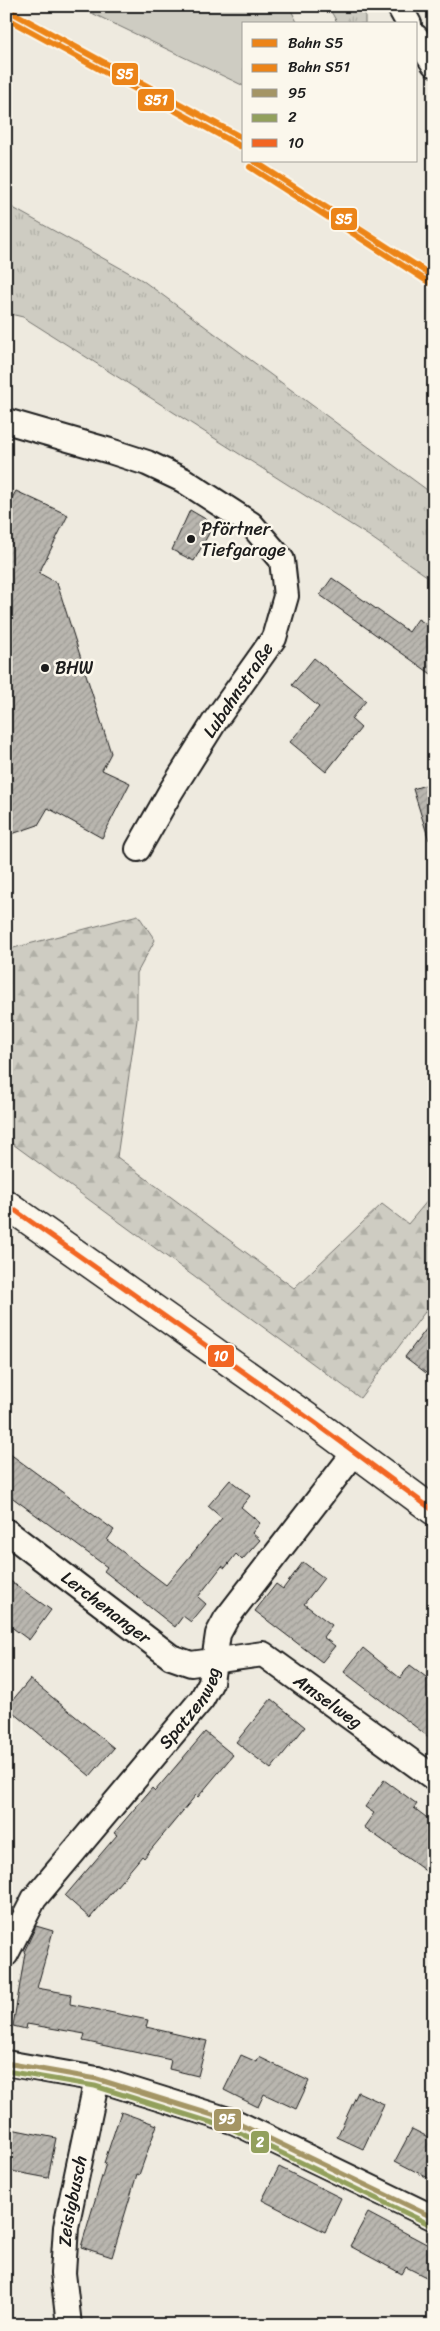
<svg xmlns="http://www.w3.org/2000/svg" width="440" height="2331" viewBox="0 0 440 2331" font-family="Sriracha,sans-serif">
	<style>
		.grass { fill: url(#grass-tufts); stroke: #75746f }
		.forest { fill: url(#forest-firs); stroke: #75746f }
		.garden { fill: #ceccc2; stroke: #75746f }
		.building { fill: url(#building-hatch); stroke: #1c1c1c }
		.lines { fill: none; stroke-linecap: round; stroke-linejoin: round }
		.street-casing { stroke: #1c1c1c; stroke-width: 28 }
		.primary-casing { stroke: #1c1c1c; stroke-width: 31 }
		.street { stroke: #fbf7ec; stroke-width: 24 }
		.primary { stroke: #fbf7ec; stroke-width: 28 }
		.bus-1-casing { stroke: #fbf7ec; stroke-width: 9 }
		.bus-2-casing { stroke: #fbf7ec; stroke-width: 9 }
		.bus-3-casing { stroke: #fbf7ec; stroke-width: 9 }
		.bus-1 { stroke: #a49565; stroke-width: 5 }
		.bus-2 { stroke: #92a05c; stroke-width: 5 }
		.bus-3 { stroke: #f26522; stroke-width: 5 }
		.rail-1-casing { stroke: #fbf7ec; stroke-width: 10 }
		.rail-2-casing { stroke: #fbf7ec; stroke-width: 10 }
		.rail-1 { stroke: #ec8418; stroke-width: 6 }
		.rail-2 { stroke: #ec8418; stroke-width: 6 }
		.poi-dot { fill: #1c1c1c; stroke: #fbf7ec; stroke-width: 2 }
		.labels { text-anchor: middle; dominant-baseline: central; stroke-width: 5; stroke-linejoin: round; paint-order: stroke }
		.poi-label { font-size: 18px; fill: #1c1c1c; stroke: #fbf7ec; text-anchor: start }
		.street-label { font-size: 18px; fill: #1c1c1c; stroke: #fbf7ec }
		.line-badge { stroke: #fbf7ec; stroke-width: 2 }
		.badge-label { font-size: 14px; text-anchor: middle; font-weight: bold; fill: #fff }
	</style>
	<defs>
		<pattern id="grass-tufts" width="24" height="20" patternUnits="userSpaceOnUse" patternTransform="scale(1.25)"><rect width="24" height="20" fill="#ceccc2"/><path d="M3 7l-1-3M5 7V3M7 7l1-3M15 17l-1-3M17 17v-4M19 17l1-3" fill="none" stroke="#b0afa6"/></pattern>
		<pattern id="forest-firs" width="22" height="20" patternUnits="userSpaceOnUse" patternTransform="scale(1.25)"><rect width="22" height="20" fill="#ceccc2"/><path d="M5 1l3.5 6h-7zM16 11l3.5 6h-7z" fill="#b0afa6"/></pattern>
		<pattern id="building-hatch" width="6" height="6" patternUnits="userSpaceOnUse" patternTransform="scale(1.25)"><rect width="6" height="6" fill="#b9b6af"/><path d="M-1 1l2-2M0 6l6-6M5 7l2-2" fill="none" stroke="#9e9c96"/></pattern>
	</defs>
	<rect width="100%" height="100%" fill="#eeeadf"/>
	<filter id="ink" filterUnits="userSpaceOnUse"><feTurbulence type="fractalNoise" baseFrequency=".02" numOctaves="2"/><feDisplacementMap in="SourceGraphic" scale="10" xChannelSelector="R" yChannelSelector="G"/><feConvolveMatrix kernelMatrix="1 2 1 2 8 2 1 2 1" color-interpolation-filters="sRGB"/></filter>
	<g filter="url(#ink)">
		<!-- grass -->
		<path class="grass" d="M328,6H365V24H338Z
			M6,204L142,280L434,495V581L369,536L23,317L6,313Z"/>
		<!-- forest -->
		<path class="forest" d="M138,915L155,940L137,973V1020L117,1157L294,1288L382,1204L408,1224L434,1193V1300L360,1398L6,1139V950Z"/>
		<!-- garden -->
		<path class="garden" d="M77,6H289L298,24H244V86Z"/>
		<!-- building -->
		<path class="building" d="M16,491L68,515L39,573L57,583L111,753L102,770L130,783L102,838L48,808L38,825L6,836V508Z
			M190,510L214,524L194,561L172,550Z
			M332,578L409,632L418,619L434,629V676L320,595Z
			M314,658L366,701L351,719L361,728L326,772L290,742L319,707L292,685Z
			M434,782V839L429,840L413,789Z
			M434,1319V1379L405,1357Z
			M6,1451L114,1530L107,1540L166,1585L222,1518L208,1506L230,1480L250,1496L241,1507L260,1523L252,1533L260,1540L242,1560L236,1554L225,1568L222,1566L198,1597L206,1604L191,1622L183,1616L175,1627L104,1571L107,1567L6,1493Z
			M303,1562L324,1578L304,1604L332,1625L323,1637L335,1646L322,1662L255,1611L276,1584L283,1589Z
			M6,1578L51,1610L29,1640L6,1623Z
			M363,1648L400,1678L410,1665L434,1683V1741L344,1672Z
			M30,1679L114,1748L90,1776L7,1707Z
			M271,1699L305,1727L271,1769L236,1742Z
			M205,1732L233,1755L198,1797L196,1795L144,1858L142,1856L90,1918L65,1896L117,1835L114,1833L152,1788L155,1791Z
			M384,1780L417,1804L414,1808L434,1823V1877L364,1827L374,1813L365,1807Z
			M36,1926L53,1931L37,1988L71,1994L70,2004L148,2020L146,2027L207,2041L198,2076L169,2069L171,2060L83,2041L85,2034L27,2024L26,2029L13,2026L25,1953L24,1952Z
			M241,2055L257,2062L259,2057L309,2081L296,2109L264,2094L258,2107L224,2090Z
			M358,2092L384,2104L363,2149L337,2137Z
			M121,2112L157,2125L139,2175L137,2174L112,2257L81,2247L106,2163H104Z
			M6,2128L56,2138L48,2178L6,2170Z
			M412,2129L434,2140V2181L395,2161Z
			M279,2167L341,2198L325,2232L262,2200Z
			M368,2213L434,2248V2281L406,2267L402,2274L350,2246Z"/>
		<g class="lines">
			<!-- street casing -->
			<g class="street-casing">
				<g id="street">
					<path d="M399,6L409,24"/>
					<path d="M416,37L434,64"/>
					<path d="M6,421L110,451L147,463L183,480L251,524L282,560L286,596L274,638L215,721L171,791L138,849"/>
					<path id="s1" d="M6,1531L171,1657L191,1664L263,1654L434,1778"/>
					<path id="s2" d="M6,1954L34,1899L202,1699L211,1682L218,1634L226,1619L355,1452"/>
					<path d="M6,2063L97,2079L235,2122L434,2218"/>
					<path id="s3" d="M69,2325L63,2273L66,2227L97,2079"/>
				</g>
			</g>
			<!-- primary casing -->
			<g class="primary-casing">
				<path id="primary" d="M6,1204L314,1422L434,1511"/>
			</g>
			<!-- street -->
			<use href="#street" class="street"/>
			<!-- primary -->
			<use href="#primary" class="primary"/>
			<!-- bus-1 casing -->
			<g class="bus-1-casing">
				<path id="bus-1" d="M6,2063L97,2079L235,2122L434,2218"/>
			</g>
			<!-- bus-2 casing -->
			<g class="bus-2-casing">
				<path id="bus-2" d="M6,2071L95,2086L232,2129L431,2225"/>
			</g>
			<!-- bus-3 casing -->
			<g class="bus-3-casing">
				<path id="bus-3" d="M6,1204L314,1422L434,1511"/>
			</g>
			<!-- bus-1 -->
			<use href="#bus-1" class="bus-1"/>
			<!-- bus-2 -->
			<use href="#bus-2" class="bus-2"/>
			<!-- bus-3 -->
			<use href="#bus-3" class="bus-3"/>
			<!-- rail-1 casing -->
			<g class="rail-1-casing">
				<path id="rail-1" d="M6,9L244,139
					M254,161L434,277"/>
			</g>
			<!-- rail-2 casing -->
			<g class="rail-2-casing">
				<path id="rail-2" d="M6,18L240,146
					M250,167L430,283"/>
			</g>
			<!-- rail-1 -->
			<use href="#rail-1" class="rail-1"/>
			<!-- rail-2 -->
			<use href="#rail-2" class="rail-2"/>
		</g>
	</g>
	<!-- markers -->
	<g class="poi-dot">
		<circle cx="191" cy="539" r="5"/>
		<circle cx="45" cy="668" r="5"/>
	</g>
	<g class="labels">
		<!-- poi labels -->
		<g class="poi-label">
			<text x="201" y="529">Pförtner<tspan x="201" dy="21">Tiefgarage</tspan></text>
			<text x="55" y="668">BHW</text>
		</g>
		<!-- street labels -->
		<g class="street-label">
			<text transform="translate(238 690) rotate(-56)">Lubahnstraße</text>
			<text stroke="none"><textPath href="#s1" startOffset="126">Lerchenanger</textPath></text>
			<text stroke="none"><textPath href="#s1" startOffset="382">Amselweg</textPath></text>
			<text stroke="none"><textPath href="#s2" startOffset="309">Spatzenweg</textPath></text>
			<text stroke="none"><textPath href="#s3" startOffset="125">Zeisigbusch</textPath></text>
		</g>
	</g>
	<g class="line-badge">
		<rect x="111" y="62" width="28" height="24" rx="5" fill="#ec8418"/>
		<rect x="137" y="88" width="38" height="24" rx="5" fill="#ec8418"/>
		<rect x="330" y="207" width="28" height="24" rx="5" fill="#ec8418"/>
		<rect x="207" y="1344" width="28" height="24" rx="5" fill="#f26522"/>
		<rect x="213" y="2108" width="29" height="24" rx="5" fill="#a49565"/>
		<rect x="250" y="2130" width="20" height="24" rx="5" fill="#92a05c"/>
	</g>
	<g class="badge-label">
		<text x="125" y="79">S5</text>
		<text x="156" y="105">S51</text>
		<text x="344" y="224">S5</text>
		<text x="221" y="1361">10</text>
		<text x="227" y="2124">95</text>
		<text x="260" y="2147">2</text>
	</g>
	<!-- margin -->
	<rect width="440" height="2331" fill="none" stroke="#fbf7ec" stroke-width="25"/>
	<rect x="12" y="12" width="415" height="2306" fill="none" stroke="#1c1c1c" stroke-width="2" filter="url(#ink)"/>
	<!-- legend -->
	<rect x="242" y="22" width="175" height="140" fill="#fbf7ec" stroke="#a29f99"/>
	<rect x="252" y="39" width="25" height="8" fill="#ec8418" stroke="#a29f99"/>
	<text x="288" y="48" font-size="15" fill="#1c1c1c">Bahn S5</text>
	<rect x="252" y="64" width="25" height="8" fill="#ec8418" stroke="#a29f99"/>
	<text x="288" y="72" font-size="15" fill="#1c1c1c">Bahn S51</text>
	<rect x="252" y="89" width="25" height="8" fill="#a49565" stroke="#a29f99"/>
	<text x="288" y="98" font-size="15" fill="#1c1c1c">95</text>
	<rect x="252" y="114" width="25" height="8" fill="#92a05c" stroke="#a29f99"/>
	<text x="288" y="122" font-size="15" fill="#1c1c1c">2</text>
	<rect x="252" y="139" width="25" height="8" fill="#f26522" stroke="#a29f99"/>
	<text x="288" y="148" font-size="15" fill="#1c1c1c">10</text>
</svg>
